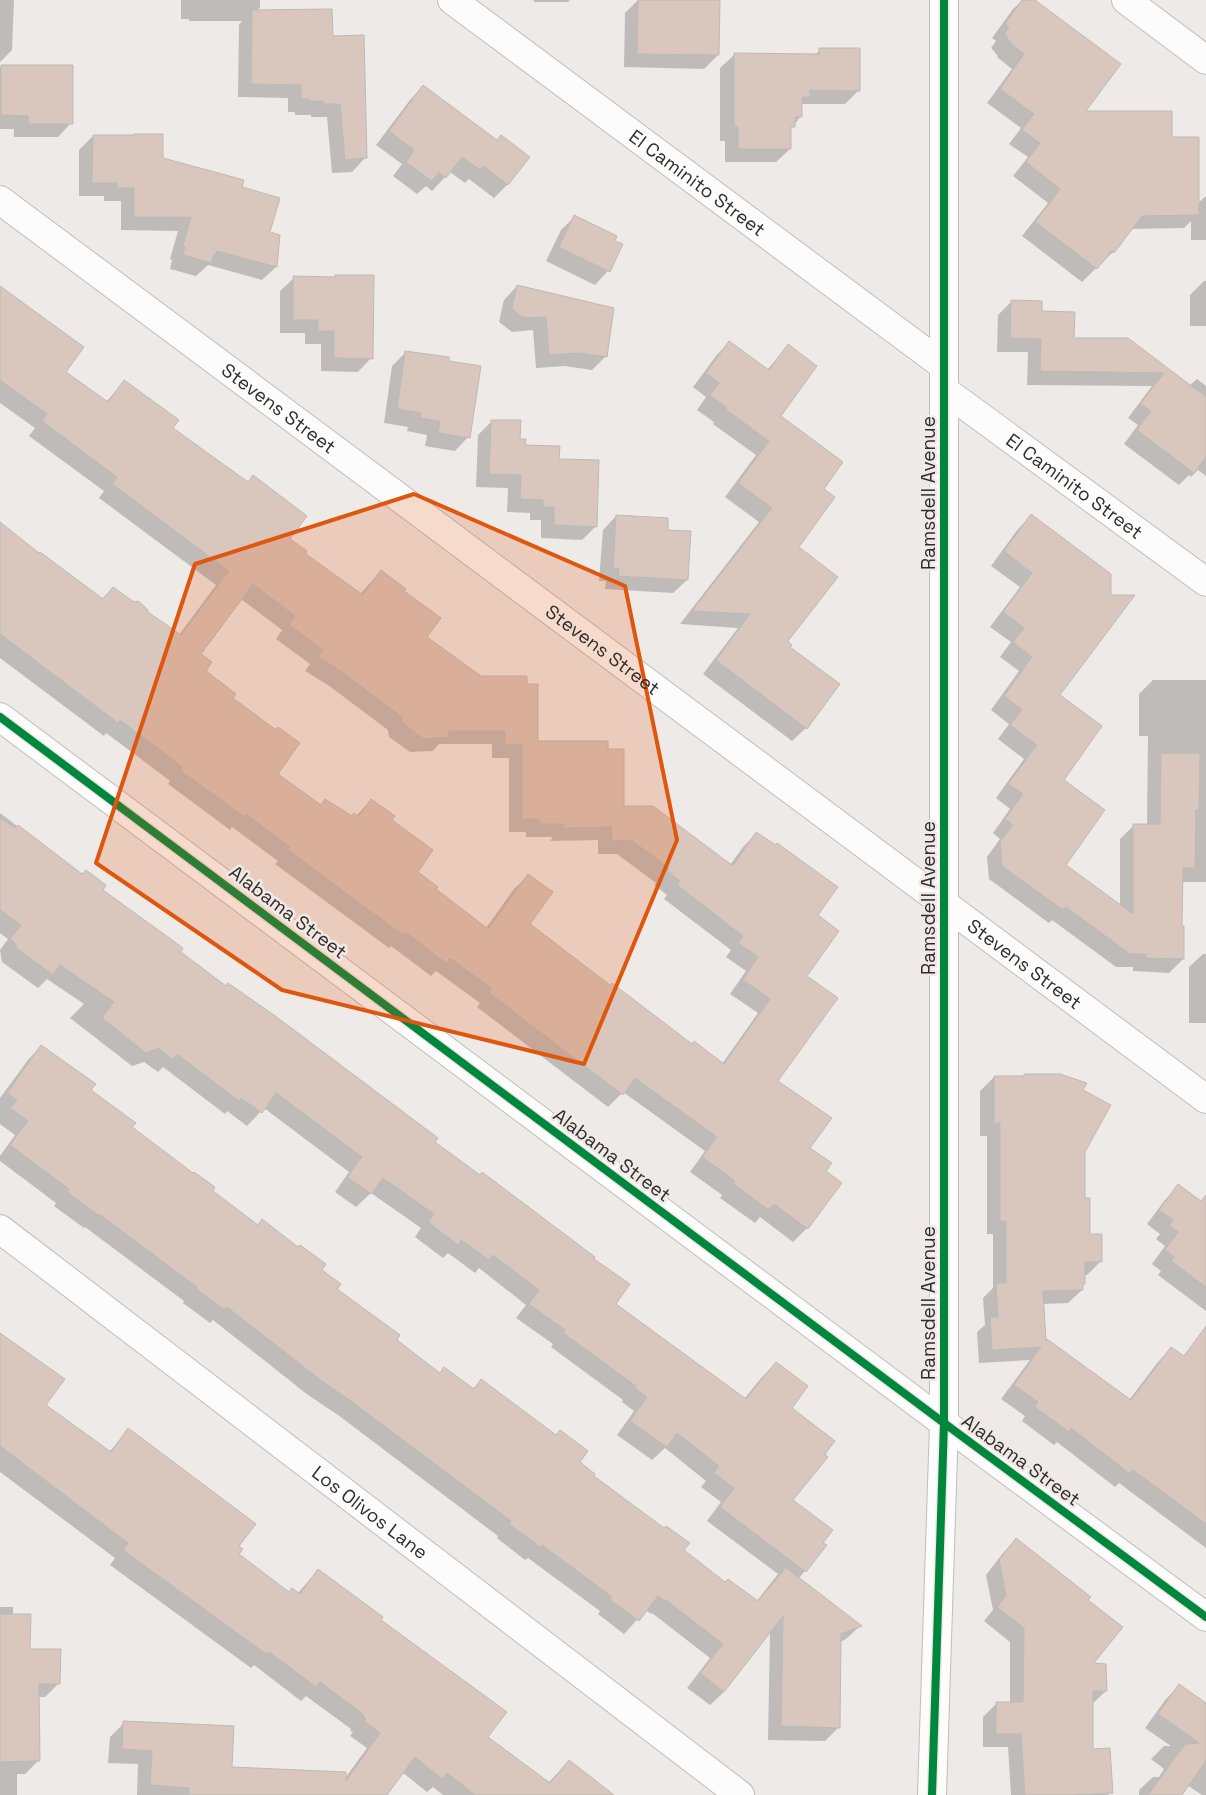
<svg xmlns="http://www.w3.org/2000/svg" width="1206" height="1795" viewBox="0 0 1206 1795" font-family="'Space Grotesk',sans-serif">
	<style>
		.shadow { fill: #0003; fill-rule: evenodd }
		.building { fill: #d9c6bc; stroke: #bcbab8; fill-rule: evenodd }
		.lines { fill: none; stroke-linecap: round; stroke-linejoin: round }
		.minor-casing { stroke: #c0bdbb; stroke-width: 30 }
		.minor { stroke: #fcfcfc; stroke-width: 28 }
		.cycleway-casing { stroke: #f0e9e6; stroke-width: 11 }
		.cycleway { stroke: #00873e; stroke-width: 8 }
		.marked { fill: #df570e; fill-opacity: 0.2; stroke: #df570e; stroke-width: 4; stroke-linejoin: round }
		.labels { text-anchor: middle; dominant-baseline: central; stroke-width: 5; stroke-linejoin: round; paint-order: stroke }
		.street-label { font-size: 19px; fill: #302d2c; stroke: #f0e9e6 }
	</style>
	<rect width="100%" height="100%" fill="#eeeae8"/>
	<!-- shadow -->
	<path class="shadow" d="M0,0H14L12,50L0,62Z
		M181,0H260V8L256,11L331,37L365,158L352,172L332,173L327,117H311V115H295V112H288V98L238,97L239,25L242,21H189V19H181Z
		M534,0H570L568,2H534Z
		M638,0H719L718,55L704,69L624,67L625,13Z
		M1023,0H1033L1083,112L1171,138L1198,203L1206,196V240H1191V221L1184,228L1131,229L1113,252L1082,282L1022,236L1048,203L1013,176L1028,157L1009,144L1021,128L987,103L1012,69L997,57L998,56L995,53V52L991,48L996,41L992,38L1013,9Z
		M820,50L858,91L845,104H802L801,116L790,130V149L776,162H725V141H720V68L734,55L814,56Z
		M2,66L71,123L58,137H14V129H0V68Z
		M423,86L497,141L528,157L507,185L494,198L469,179L465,183L450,172L432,191L426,186L417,194L393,176L402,164L376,145L410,100Z
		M93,136L162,159L241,188L269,233L276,267L262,280L208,265L196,276L170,269L172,260L170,259L178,231L121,230V201H104V196H79V150Z
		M575,216L608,271L595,285L546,261L561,230Z
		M294,278L371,358L358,372L321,371V344H305V333H280V291Z
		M1204,281H1206V326H1190V295Z
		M0,286L64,372L106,402L124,382L172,428L247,483L253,477L288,539L304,554L360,594L381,571L403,591L425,637L536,742L607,750L623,807L730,865L743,847L757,833L816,915L805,976L777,1081L808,1148L824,1171L807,1228L793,1242L760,1217L755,1223L720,1198L722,1195L690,1172L705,1151L623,1092L608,1107L477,1007L480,1003L436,971L431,976L391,946L389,948L275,864L278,861L232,827L230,830L168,784L170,781L137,756L106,733L104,736L0,658V523L39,555L101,600L113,588L179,635L216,585L99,498L104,491L29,436L35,428L0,403ZM241,599L282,630L276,639L310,664L305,671L328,685L388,730L389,737L410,752L433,751L439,744H492V758H509V832H526V837H553L550,841L598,840V854H617L656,883L654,885L667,895L664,899L731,950L726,957L746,971L730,994L758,1013L722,1064L692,1045L610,986L528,925V876L514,889L486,928L435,890L416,872L390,820L371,800L356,816L352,817L320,806L276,774L231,698L204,671L200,655Z
		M517,286L606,356L592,370L565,366L536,368L533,330L512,332L499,322L504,300Z
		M1012,301L1041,313L1073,339H1128L1189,386L1197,379L1206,386V476L1198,470L1191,477L1189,475L1179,485L1124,444L1138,425L1128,418L1152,386L1027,385L1028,352H997L998,315Z
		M729,342L767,370L788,346L779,416L797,547L786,642L806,728L792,741L703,674L738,628L680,624L759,522L725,497L756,455L713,424L714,422L697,410L706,397L693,387L716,356Z
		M406,352L468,437L455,451L425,446L427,435L407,431L408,427L384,423L392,366Z
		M492,421L519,440L524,446L558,460L596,526L582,540L541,538V520H530V513L507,512L508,488L476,487L478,435Z
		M616,516L666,531L687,580L673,593L605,589L606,581H599L603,530Z
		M1031,516L1058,695L1064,865L1120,906V839L1134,825H1147L1148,736H1139V694L1153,680H1206V882H1181V927L1183,959L1169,973L1133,971V967H1116L1052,920L1049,923L989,879L987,857L1000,839L993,833L1010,809L996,798L1024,759L998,739L1009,724L991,710L1019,671L1000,657L1011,642L990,627L1020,587L991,566L1018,529Z
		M0,813L101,890L179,952L592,1260L614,1304L744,1399L762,1377L776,1363L790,1408L792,1500L822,1543L805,1571L798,1579L860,1626L846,1639L840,1642L839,1727L825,1741L768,1740L770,1632L724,1692L710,1705L687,1688L710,1658L652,1613L651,1614L646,1610L624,1634L598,1614L600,1611L528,1558L525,1560L497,1538L498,1536L338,1415L308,1395L213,1320L210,1323L183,1303L184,1301L85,1227L84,1228L54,1206L56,1203L0,1161V1156L15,1135L0,1124V1098L28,1060L41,1046L131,1128L211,1191L320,1270L335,1289L395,1341L439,1374L444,1368L473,1389L481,1381L578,1463L592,1476L683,1551L725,1583L756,1602L778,1574L707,1521L721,1502L701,1487L706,1481L665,1448L652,1460L617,1435L634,1411L622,1402L623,1400L551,1347L553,1344L516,1318L526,1305L479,1268L475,1273L448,1253L443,1258L415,1237L421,1228L371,1193L356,1207L335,1192L349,1172L264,1108L247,1126L227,1111L225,1114L163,1067L158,1072L144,1062L132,1066L70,1018L84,1004L47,979L38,988L2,962L0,950L8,939L0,933Z
		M1203,954H1206V1023H1189V967Z
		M994,1077L1081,1090L1084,1152V1199L1089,1236L1100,1262L1087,1275H1084L1082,1290L1068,1303L1042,1304L1045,1343L1129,1400L1158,1362L1171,1348L1206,1422V1548L1119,1483L1115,1487L1057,1442L1054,1445L1022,1421L1025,1416L1001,1399L1030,1360L979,1363L977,1332L985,1325L983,1298L993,1288V1234H987V1136H980V1091Z
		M1179,1186L1206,1206V1311L1158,1275L1161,1271L1152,1264L1165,1246L1156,1239L1160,1234L1147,1224L1165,1200Z
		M0,1334L44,1405L109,1452L129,1430L237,1546L238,1555L288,1594H297L318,1570L379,1620L486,1737L546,1782L547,1780L549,1782L569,1761L613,1795H443L433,1787L427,1792L402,1772L371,1795H137L138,1764L108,1763L110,1737L124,1723L230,1768L340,1785L367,1748L350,1736L353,1732L350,1731L351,1729L306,1696L301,1701L254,1665L251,1668L110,1565L115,1558L0,1472Z
		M1017,1539L1086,1600L1092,1665L1106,1691L1092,1704V1751L1111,1792L1108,1795H1011L1008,1747H983V1717L996,1704H1010V1642L984,1621L993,1610L986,1575L1003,1553Z
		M0,1607H13V1615L29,1650L59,1683L45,1697H38L39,1760L25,1774H17V1795H0Z
		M1180,1685L1206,1704V1795H1202L1187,1785L1180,1795H1139V1790L1153,1777H1159L1164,1769L1151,1759L1164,1746H1171L1145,1728L1166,1699Z"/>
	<!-- building -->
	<path class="building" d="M638,0H720L719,55L637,54Z
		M1022,0H1035L1121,64L1086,111H1172V137H1199V215L1142,216L1114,253L1112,250L1097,269L1035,222L1060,189L1026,162L1040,143L1022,130L1034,114L1000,89L1024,54L1010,43L1011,42L1007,39L1008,38L1004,34L1009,27L1005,24Z
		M332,9L333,36L364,35L367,158L345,160L340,104H324V101H309V99H301V85L251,84L252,10Z
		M819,48H860V91L810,90V97H802V117H795V127H791V149H738V127H734V53L819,54Z
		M1,65H73V124H28V116L1,115Z
		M423,85L497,140L501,135L530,157L508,185L483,166L480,170L462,157L446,178L439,172L432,181L406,162L414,150L389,131Z
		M134,134H163V158L244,180L242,187L280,198L270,232L280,235L277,267L217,251L216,255L214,254L211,263L183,255L185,246L183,245L191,217H134V188H117V183H92L93,135H134Z
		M574,215L617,236L615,241L623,244L610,272L559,247Z
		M335,275H374L373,359L334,358V331H318V320H293V276L335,277Z
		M517,285L614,308L607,357L579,353L549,355L546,317L526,318L519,315L512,308Z
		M0,286L84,347L66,372L108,402L124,380L179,420L173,428L248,482L253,475L307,516L290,539L307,551L306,554L363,595L381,570L406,589L404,591L441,618L427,637L481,676H527V684H538V741H608V749H624V806H653L733,866L756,832L776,845L777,843L838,887L818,915L839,931L807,976L838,998L778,1081L832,1118L810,1148L832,1163L826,1171L842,1183L808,1229L774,1204L769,1210L733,1184L735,1181L702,1157L717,1137L635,1078L623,1095L489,993L492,989L450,958L446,963L405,932L403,935L288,850L290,847L246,814L244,817L180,770L182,767L151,743L120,720L118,723L0,634V522L39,553L40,552L103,599L113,587L134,602L138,601L147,609L148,612L181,635L229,571L112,484L117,477L42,421L47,414L0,380ZM253,584L295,616L289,625L323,650L318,657L342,672L401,716L403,723L424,739L448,737L449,731H505V745L522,744V819H539V824H565L562,828L611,827L612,841L631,840L669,868L667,871L680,881L677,885L743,936L738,943L758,957L743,980L770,999L724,1064L694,1041L692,1044L612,983L610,985L530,924L553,892L528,874L488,929L436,889L438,887L418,872L433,850L392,820L395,816L371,799L358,817L354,813L352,816L325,799L321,805L278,774L300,743L278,727L276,730L233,698L236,694L206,671L212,662L201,654Z
		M1011,300L1042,301V311L1075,312L1074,338H1128L1206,397V457L1194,473L1137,430L1151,411L1140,404L1164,373L1040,371L1041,339L1010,338Z
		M729,341L769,370L788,344L817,366L781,416L843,462L824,489L835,497L799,547L838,577L788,641L792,645L790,647L840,684L807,729L716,660L750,614L692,611L772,508L738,483L769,441L725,409L727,408L710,395L719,383L706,373Z
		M405,351L449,357V361L481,366L470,438L438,433L440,421L420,418L421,413L397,409Z
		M491,420H521L520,439H526L525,445L560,446L559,459L599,460L597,527L554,525V507H543V500L520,499L521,475L489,474Z
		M1031,514L1111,574V595H1135L1060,695L1102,726L1064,780L1105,810L1066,865L1133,914V824H1160L1161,753H1200L1199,811L1196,810L1195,868H1183L1182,926H1184V959L1146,958V954H1130L1066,907L1063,910L1002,866L1000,842L1013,825L1005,819L1023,794L1008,784L1037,745L1010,725L1022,710L1004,696L1032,657L1013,642L1024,628L1003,612L1032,573L1004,551Z
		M616,515L668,518V530L691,531L688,580L618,576L619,568H613Z
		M0,818L15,828L18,825L82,874L86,870L106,885L103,890L183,948L181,952L226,986L228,983L274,1015L438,1138L435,1142L480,1175L482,1172L595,1257L594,1259L630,1284L616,1304L746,1399L776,1362L808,1386L792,1408L835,1441L825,1454L828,1457L793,1500L833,1530L823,1543L827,1545L806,1572L720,1507L734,1488L714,1473L719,1466L677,1433L667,1447L630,1421L647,1397L635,1388L636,1386L563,1333L565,1330L529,1304L539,1290L493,1255L489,1260L461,1240L458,1245L428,1222L434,1214L383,1178L371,1194L347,1177L362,1157L276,1093L262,1113L241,1098L239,1101L177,1054L173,1060L159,1048L146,1053L102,1018L114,1002L60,965L53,975L16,948V944L10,939L21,925L0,910Z
		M41,1045L96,1084L91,1090L136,1123L132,1127L193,1173L194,1172L215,1187L213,1191L258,1225L262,1219L298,1247L300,1245L326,1264L322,1270L341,1284L337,1289L400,1335L397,1340L440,1373L444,1367L474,1389L481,1379L556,1435L560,1430L588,1451L580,1462L595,1474L594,1476L664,1528L666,1526L690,1543L684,1550L725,1582L728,1579L758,1601L784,1570V1566L862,1626L841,1634L840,1728L781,1726L783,1616L724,1692L700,1673L723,1644L666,1600L665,1601L658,1596L639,1621L610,1600L612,1597L542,1545L540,1547L509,1524L511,1521L352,1402L322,1381L227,1307L225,1310L196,1289L197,1287L99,1214L98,1215L67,1192L69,1189L10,1145L28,1121L10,1108L17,1100L7,1093Z
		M1024,1074H1060L1087,1083L1083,1090L1111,1105L1085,1152V1198H1090V1234H1102V1262H1085V1284H1083V1290L1043,1291L1046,1341L1047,1339L1131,1400L1171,1347L1184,1356L1206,1326V1524L1133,1470L1130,1474L1071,1428L1069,1432L1035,1407L1038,1402L1014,1385L1041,1347L992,1350L990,1317H998L996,1283H1006V1221H1000V1123H994V1076H1024Z
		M1178,1184L1201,1201L1206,1195V1287L1171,1261L1174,1257L1165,1250L1178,1232L1169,1225L1173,1220L1159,1210Z
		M0,1333L65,1379L46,1405L111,1452L128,1428L256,1524L239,1546L243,1549L239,1554L289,1592L292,1588L300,1594L318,1569L383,1617L381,1620L507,1712L488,1737L550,1783L569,1760L614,1795H475L447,1773L442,1779L415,1757L387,1795H189V1788L150,1785L152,1751L122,1749L123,1721L234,1726L232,1767L346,1772V1781L380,1733L364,1721L366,1718L363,1716L364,1715L320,1682L316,1687L269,1652L266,1654L123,1550L128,1543L0,1446Z
		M1016,1538L1091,1597L1088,1600L1123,1627L1094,1663L1106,1664L1107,1691H1093V1749L1110,1748L1113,1793L1073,1795H1025L1021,1734H996V1702H1023L1024,1628L997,1607L1006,1596L999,1560Z
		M0,1614H31L30,1649H61L60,1684H39L40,1761L0,1762Z
		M1179,1684L1206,1703V1761L1182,1795H1148L1185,1744L1199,1743L1158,1714Z"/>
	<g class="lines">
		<!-- minor casing -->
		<g class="minor-casing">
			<g id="minor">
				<path id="s1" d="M452,0L944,366"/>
				<path d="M1126,0L1206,60"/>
				<path id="s2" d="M0,200L1206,1099"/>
				<path id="s3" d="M944,390L1206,582"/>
				<path d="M0,717L944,1423L1206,1617"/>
				<path id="s4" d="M0,1229L740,1795"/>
				<path d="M932,1795L944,1423V0"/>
			</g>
		</g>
		<!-- minor -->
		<use href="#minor" class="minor"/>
		<!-- cycleway casing -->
		<g class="cycleway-casing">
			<path id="cycleway" d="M0,717L944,1423L1206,1617
				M932,1795L944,1423V0"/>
		</g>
		<!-- cycleway -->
		<use href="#cycleway" class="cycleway"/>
	</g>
	<!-- marked area -->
	<path class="marked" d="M414,494L625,586L677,840L584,1064L282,990L96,863L195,564Z"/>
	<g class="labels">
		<!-- street labels -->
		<g class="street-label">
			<text stroke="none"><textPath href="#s1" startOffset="306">El Caminito Street</textPath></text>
			<text stroke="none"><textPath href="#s2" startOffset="348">Stevens Street</textPath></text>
			<text stroke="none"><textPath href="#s3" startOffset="162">El Caminito Street</textPath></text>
			<text transform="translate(928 493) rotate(-90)">Ramsdell Avenue</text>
			<text stroke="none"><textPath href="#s2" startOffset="752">Stevens Street</textPath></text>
			<text transform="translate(928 898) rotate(-90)">Ramsdell Avenue</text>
			<text transform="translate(288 912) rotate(37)">Alabama Street</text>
			<text stroke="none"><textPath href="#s2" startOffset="1278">Stevens Street</textPath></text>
			<text transform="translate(612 1155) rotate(37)">Alabama Street</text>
			<text transform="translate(928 1303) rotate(-90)">Ramsdell Avenue</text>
			<text transform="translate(1021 1460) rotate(36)">Alabama Street</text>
			<text stroke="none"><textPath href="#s4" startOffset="466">Los Olivos Lane</textPath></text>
		</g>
	</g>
</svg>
